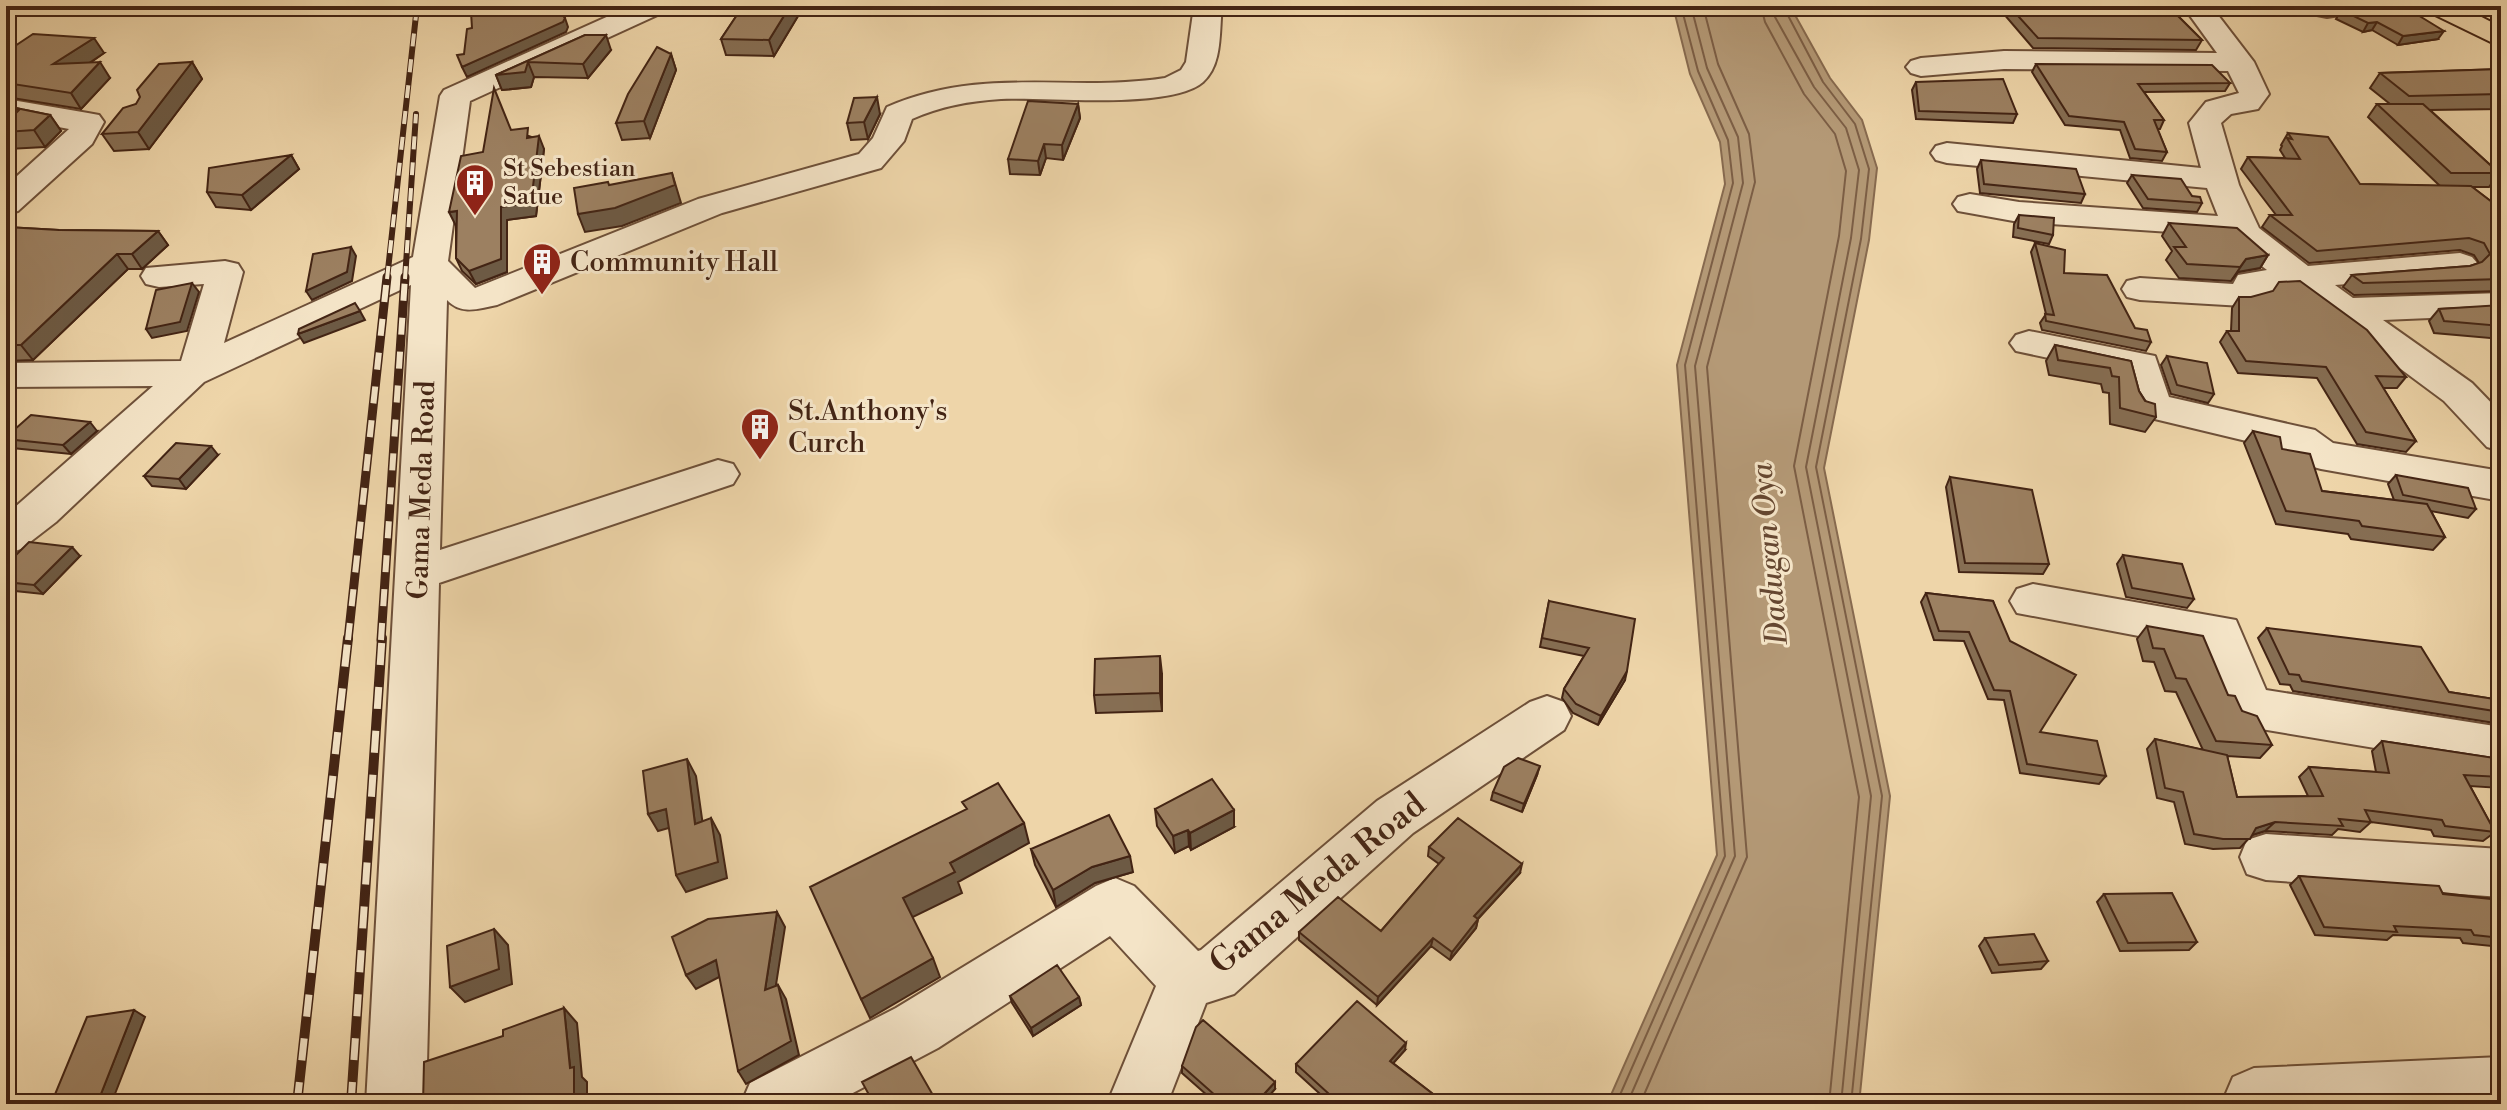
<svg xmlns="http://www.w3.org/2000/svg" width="2507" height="1110" viewBox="0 0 2507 1110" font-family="'Libre Bodoni',serif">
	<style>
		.water { fill: #b49976; stroke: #876a4f; stroke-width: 2 }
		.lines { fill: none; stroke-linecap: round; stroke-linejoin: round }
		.shore { stroke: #7c5e45; stroke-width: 2 }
		.minor-casing { stroke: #6e5039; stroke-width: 4 }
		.highway-casing { stroke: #432414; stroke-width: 4 }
		.minor { fill: #f4e4c7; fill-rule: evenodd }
		.highway { fill: #eed5a9; fill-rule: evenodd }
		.rail-far2-casing { stroke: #432414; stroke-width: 6 }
		.rail-far1-casing { stroke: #432414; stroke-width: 9 }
		.rail-casing { stroke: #432414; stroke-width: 10 }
		.rail-far2 { stroke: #f4e4c7; stroke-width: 4; stroke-dasharray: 13; stroke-linecap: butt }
		.rail-far1 { stroke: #f4e4c7; stroke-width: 6; stroke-dasharray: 17; stroke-linecap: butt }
		.rail { stroke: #f4e4c7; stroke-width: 7; stroke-dasharray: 22; stroke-linecap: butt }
		.wall { fill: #866e53; stroke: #432414; stroke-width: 2 }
		.shaded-wall { fill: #6d5a44; stroke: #432414; stroke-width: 2 }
		.building { fill: #9c8061; stroke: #432414; stroke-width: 2 }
		.labels { text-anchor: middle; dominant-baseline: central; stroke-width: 6; stroke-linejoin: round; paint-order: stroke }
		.far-poi-label { font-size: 24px; fill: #432414; stroke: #f4e4c7; text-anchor: start }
		.poi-label { font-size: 28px; fill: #432414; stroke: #f4e4c7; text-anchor: start }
		.street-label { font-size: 28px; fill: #432414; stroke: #f4e4c7 }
		.water-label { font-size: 30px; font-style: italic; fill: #654731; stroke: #f4e4c7 }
		.near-street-label { font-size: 34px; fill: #432414; stroke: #f4e4c7 }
	</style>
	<rect width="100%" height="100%" fill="#eed5a9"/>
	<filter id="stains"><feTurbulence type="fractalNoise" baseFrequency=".0025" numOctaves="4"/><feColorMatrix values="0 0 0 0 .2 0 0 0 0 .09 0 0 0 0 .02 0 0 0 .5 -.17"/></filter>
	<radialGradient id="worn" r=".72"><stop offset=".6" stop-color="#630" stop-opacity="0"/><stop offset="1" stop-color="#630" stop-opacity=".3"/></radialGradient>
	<!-- water -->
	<path class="water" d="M1673,6H1790L1830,78L1862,120L1877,168L1869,240L1824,468L1890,796L1859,1104H1607L1717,855L1677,365L1725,184L1720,142L1690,74Z"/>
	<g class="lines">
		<!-- shore -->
		<path class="shore" d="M1761,6L1765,22L1804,94L1835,134L1846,171L1839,236L1794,466L1859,797L1829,1104
			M1773,6L1775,17L1814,87L1846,128L1859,170L1851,238L1806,467L1871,796L1841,1104
			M1783,6L1823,82L1855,124L1869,169L1861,239L1816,467L1882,796L1851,1104
			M1616,1104L1725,856L1685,365L1733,183L1728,140L1698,71L1681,6
			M1627,1104L1735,856L1695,366L1743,183L1738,137L1707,68L1691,6
			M1640,1104L1747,857L1707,367L1755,182L1749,134L1718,64L1703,6"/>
		<!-- minor casing -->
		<g class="minor-casing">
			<path id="minor" d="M631,6H668L664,12L470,101L448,261L475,288L698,199L859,154L873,138L887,107C984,65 1067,93 1165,78L1181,70L1186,62L1194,6H1222C1219,31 1223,64 1203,82C1171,110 1046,97 1001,99C969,101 941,106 912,119L904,141L881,168L722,213L497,305C478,309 461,315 447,300L440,550L718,460L733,464L739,474L733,484L439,583L426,1104H366L411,285L204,382L56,522L21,549L6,554V515L153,386L6,387V363L181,361L204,284L159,287L146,284L141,276L146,268L225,261L238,264L243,272L224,343L413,257L440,96L444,90Z
				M2183,6H2211L2254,62L2269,94L2258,109L2231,114L2221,123L2239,185L2259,228L2308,266L2460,253L2472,257L2478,264L2472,271L2460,275L2335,285L2353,298L2501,293V315L2383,320L2472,383L2501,413V451L2487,447L2444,401L2293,289L2270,291L2265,300L2243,306L2140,300L2127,297L2122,289L2127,281L2140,278L2233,284L2238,275L2267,270L2238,248L2230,236L2019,222L1958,211L1953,204L1958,197L1970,194L2019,202L2218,216L2207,188L1947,163L1936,160L1931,153L1936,146L1947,143L2201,168L2189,123L2206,102L2239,93L2228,71L2004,69L1921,76L1911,73L1906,67L1911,61L1921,58L2004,51L2217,53Z
				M2315,6H2363L2359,12L2327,17L2317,15L2313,9Z
				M6,99L88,113L99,115L104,122L92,144L18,211L6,214V186L69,129L6,117Z
				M2029,331L2155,356L2169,397L2315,430L2333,443L2501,471V501L2321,469L2306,465L2288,451L2138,415L2132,406L2124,374L2016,351L2010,343L2016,335Z
				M2033,584L2236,620L2266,690L2501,727V769L2249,727L2232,721L2202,648L2017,613L2010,601L2017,589Z
				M1547,696L1564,702L1571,716L1564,730L1413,833L1234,994L1206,1003L1167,1104H1107L1156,986L1110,936L938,1048L832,1104H741L750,1083L896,1008L1096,886L1115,878L1134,886L1198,951L1201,950L1377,801L1530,702Z
				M2266,834L2501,849V897L2266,880L2247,874L2240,857L2247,840Z
				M2501,1057V1104H2226L2224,1098L2233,1077L2254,1068Z"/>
		</g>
		<!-- highway casing -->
		<g class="highway-casing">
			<path id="highway" d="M2425,6H2460L2501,27V47L2429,12Z"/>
		</g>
		<!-- minor -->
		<use href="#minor" class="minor"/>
		<!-- highway -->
		<use href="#highway" class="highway"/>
		<!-- rail-far2 casing -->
		<g class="rail-far2-casing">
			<path id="rail-far2" d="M387,279L417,6
				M405,279L416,114"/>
		</g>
		<!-- rail-far1 casing -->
		<g class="rail-far1-casing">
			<path id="rail-far1" d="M348,640L387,277
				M381,640L405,277"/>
		</g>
		<!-- rail casing -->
		<g class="rail-casing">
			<path id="rail" d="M297,1104L348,638
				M351,1104L382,638"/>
		</g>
		<!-- rail-far2 -->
		<use href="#rail-far2" class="rail-far2"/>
		<!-- rail-far1 -->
		<use href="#rail-far1" class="rail-far1"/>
		<!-- rail -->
		<use href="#rail" class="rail"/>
	</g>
	<!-- wall -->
	<path class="wall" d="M680,6H804L774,56L726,55L721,39L739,12H682Z
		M892,6H929L930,13L893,12Z
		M1997,6H2168L2202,40L2196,50L2033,48Z
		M2364,6H2403L2438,39L2398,45L2372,30L2363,32L2336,19L2341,10Z
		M2492,6H2501V13Z
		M585,35L611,50L588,78L534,77L531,87L502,90L496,75Z
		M6,52L104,53L90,63L110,78L81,109L6,97Z
		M671,54L676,70L650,138L622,140L616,123Z
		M192,62L202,79L149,149L114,151L102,134L136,104Z
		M2036,64L2230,83L2225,91L2144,92L2164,120L2160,129H2157L2167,152L2162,161L2130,158L2120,130L2065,125L2032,72Z
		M2501,69V109L2430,110L2499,173L2489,187H2472L2501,209V291L2354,295L2343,287L2352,275L2470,266L2479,263L2474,255L2460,250L2309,263L2262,227L2270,215H2276L2241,169L2248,157L2285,158L2280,150L2282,146L2281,145L2288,133L2360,184L2440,186L2368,117L2377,104H2390L2370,88L2380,73Z
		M1916,82L2017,114L2013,123L1916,119L1912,90Z
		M1078,104L1080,118L1063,160L1046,158L1040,175L1010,174L1008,159Z
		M6,106L50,115L61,131L45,147L8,149L6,145Z
		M880,114L868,139L851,140L847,123Z
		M511,130L532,137L544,149L536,216L507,220V272L476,284L462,271L456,258V226L483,152Z
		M291,155L299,169L251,210L216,207L207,192Z
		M1981,160L2085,194L2081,203L1980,193L1977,169Z
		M2132,175L2192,196L2202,203L2197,212L2143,208L2127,183Z
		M2019,215L2053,235L2049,244L2013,237L2014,224Z
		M2169,223L2268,255L2260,268L2238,272L2231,281L2179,278L2166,260L2172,251L2162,236Z
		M6,227L59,230L158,231L168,245L142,269H128L33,360L6,361Z
		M2035,243L2064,273L2151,342L2146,351L2042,330L2040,323L2046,314L2031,252Z
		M2239,297L2406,377L2397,388H2383L2416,441L2406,452L2357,444L2317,378L2238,373L2220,342L2227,331H2231L2232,308Z
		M2501,306V339L2434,333L2429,321L2439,309Z
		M2055,345L2131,361L2139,391L2156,417L2145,432L2110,424L2109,393L2103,392L2101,384L2049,375L2046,361Z
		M2167,356L2214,394L2208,403L2171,394L2161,365Z
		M97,431L71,454L12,448L6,441V437Z
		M2253,431L2282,449L2322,491L2394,500L2388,484L2396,475L2476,509L2468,518L2431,511L2445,537L2433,550L2351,539L2348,534L2276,524L2244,443Z
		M218,455L186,489L152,486L144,476Z
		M1950,477L2049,564L2043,574L1959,572L1946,487Z
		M2123,555L2194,599L2187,608L2126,597L2117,564Z
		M80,556L43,594L6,590V565Z
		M1926,593L1993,601L2040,732L2106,776L2099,784L2020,773L2004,700L1988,699L1964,641L1934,640L1921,602Z
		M1549,601L1625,680L1598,725L1573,713L1562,698L1564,689L1584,656L1540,647Z
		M2147,626L2228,695L2272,745L2260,758L2227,756L2237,797L2308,796L2299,777L2309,767L2376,772L2372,751L2382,741L2501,759V788L2470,786L2495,832L2483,841L2434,836L2431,830L2371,822L2360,832L2338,829L2332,835L2265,831L2252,835L2240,848L2213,849L2185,844L2174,802L2157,798L2147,749L2155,739L2203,750L2176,692L2165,691L2154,662L2143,661L2137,639Z
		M2267,628L2449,692L2501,700V724L2293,691L2290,685L2280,684L2258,638Z
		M1162,674V711L1096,713L1094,695Z
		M1537,775L1522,812L1491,800L1493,792Z
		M1155,809L1234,827L1191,850L1189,846L1175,853L1157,826Z
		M1429,847L1520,873L1478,919L1476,928L1450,960L1431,946L1377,1005L1299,940V932L1381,931L1439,864L1428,856Z
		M1031,849L1133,872L1095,883L1056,907L1035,865Z
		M2299,876L2501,900V947L2463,943L2460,938L2393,935L2387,940L2315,935L2290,885Z
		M2104,894L2197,942L2189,950L2120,951L2097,902Z
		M1985,938L2048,961L2041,969L1992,973L1979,946Z
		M1010,996L1079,997L1081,1005L1033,1036L1012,1003Z
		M1405,1050L1393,1063L1446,1104H1331L1296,1072V1064Z
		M1182,1066L1275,1089L1262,1104H1217L1182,1073Z"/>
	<!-- shaded-wall -->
	<path class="shaded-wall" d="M790,6H804L774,56L769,40Z
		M565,18L568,27L566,32L467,77L462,67Z
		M2377,22L2372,30L2363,32L2368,23Z
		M2444,31L2438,39L2398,45L2403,36Z
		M606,35L611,50L588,78L583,64Z
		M94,38L104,53L64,80L53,64Z
		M671,54L676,70L650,138L644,121Z
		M100,62L110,78L81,109L71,93Z
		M192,62L202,79L149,149L138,132Z
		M528,62L534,77L531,87L502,90L496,75Z
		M877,97L880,114L868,139L864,122Z
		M1078,104L1080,118L1063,160L1062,145Z
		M50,115L61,131L45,147L34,130Z
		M539,136L544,149L536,216L507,220V272L476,284L469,271L501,207Z
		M1044,144L1046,158L1040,175L1038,161Z
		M291,155L299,169L251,210L242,195Z
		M672,173L681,203L622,226L585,232L578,214Z
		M457,211L464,224L456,226L449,212Z
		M158,231L168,245L142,269L132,254Z
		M351,247L356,256L352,281L312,300L306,291Z
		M117,254L128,269L33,360L21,345Z
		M2268,255L2260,268L2238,272L2231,281L2246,259Z
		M192,283L199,292L187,331L152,338L146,329Z
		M360,311L365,320L304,343L298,334Z
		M90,422L97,431L71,454L63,445Z
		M211,446L218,455L186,489L179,479Z
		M6,500L12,506L6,512Z
		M72,547L80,556L43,594L34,585Z
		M1160,656L1162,674V711L1160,693Z
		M1627,671L1625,680L1598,725L1601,716Z
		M687,759L696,776L705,840L695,824Z
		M1540,766L1537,775L1522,812L1524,804Z
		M666,809L676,826L658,831L648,814Z
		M1234,810V827L1191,850L1190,833Z
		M711,818L720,835L727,878L686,892L676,875Z
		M2275,822L2265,831L2246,837L2256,828Z
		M1024,823L1029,843L958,882L962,893L911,918L903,898L950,863Z
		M1188,830L1189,846L1175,853L1173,836Z
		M1130,856L1133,872L1095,883L1056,907L1053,890L1092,867Z
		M1522,864L1520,873L1472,925L1474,916Z
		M777,912L785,927L773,1004L765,990Z
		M1478,919L1476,928L1450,960L1452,952Z
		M494,929L508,945L512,984L465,1002L450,987Z
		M1433,938L1431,946L1377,1005L1378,997Z
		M933,958L940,977L870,1018L861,999Z
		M716,960L725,974L696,989L686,975Z
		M778,985L786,999L799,1055L746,1084L738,1071Z
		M1079,997L1081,1005L1033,1036L1031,1028Z
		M564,1008L577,1023L582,1077L587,1082V1104H574Z
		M134,1010L145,1017L111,1104H97Z
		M1406,1043L1405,1050L1389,1068L1390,1061Z
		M1275,1082V1089L1262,1104H1255Z
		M151,1096L162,1103V1104H149Z"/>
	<!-- building -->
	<path class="building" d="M500,6H555L565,18L563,22L462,67L457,55L464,54L467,29L472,28L471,12L501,7Z
		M743,6H790L769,40L721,39Z
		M2009,6H2168L2202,40L2038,38Z
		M2365,6H2403L2444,31L2403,36L2377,22L2368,23L2341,10Z
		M33,34L94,38L53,64L100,62L71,93L6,83V52Z
		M585,35H606L583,64L528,62L525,72L496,75Z
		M657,47L671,54L644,121L616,123L628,94Z
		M192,62L138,132L102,134L123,108L136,104L140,97L137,90L159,64Z
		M2036,64L2212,65L2230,83L2138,84L2164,120H2154L2167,152L2135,149L2124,122L2069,116Z
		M2501,69V94L2409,96L2380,73Z
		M2003,79L2017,114L1919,111L1916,82Z
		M494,88L511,130L528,128L527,138L539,136L531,203L501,207V259L469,271L456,258L457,211L449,212L461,156L483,152Z
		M877,97L864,122L847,123L854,98Z
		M1028,101L1078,104L1062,145L1044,144L1038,161L1008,159Z
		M2377,104H2423L2499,173H2451Z
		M6,106L50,115L34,130L6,132V123L20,109H6Z
		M2288,133L2328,137L2360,184L2471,186L2501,209V279L2363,283L2352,275L2470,266L2482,262L2490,254L2484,243L2469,238L2317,251L2270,215H2292L2248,157L2300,159L2287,138L2292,139Z
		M291,155L242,195L207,192L209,168Z
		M1981,160L2076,169L2085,194L1984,184Z
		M672,173L675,185L615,208L578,214L574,188L608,182L609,185Z
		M2132,175L2181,179L2192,196L2200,197L2202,203L2148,199Z
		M2019,215L2054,218L2053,235L2018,228Z
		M2169,223L2237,228L2268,255L2246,259L2240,267L2187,264L2174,247H2186Z
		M6,227L59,230L158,231L132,254H117L21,345H6Z
		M2035,243L2065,250L2064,273L2107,275L2135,328L2147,330L2151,342L2046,321L2045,314L2054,315Z
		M351,247L347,272L306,291L313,254Z
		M2300,281L2367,330L2406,377L2376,376L2416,441L2366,432L2326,367L2246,361L2227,331H2239V297H2251L2273,291L2279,282Z
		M192,283L180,322L146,329L156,290Z
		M355,303L360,311L298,334L299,329Z
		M2501,305V326L2444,321L2439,309Z
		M2055,345L2131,361L2139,391L2145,401L2155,404L2156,417L2120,408L2119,377L2112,376L2110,368L2058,360Z
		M2167,356L2207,363L2214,394L2177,385Z
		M31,415L90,422L63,445L6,439V437Z
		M2253,431L2280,437L2282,449L2310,454L2322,491L2427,504L2445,537L2362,526L2359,521L2286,511Z
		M176,443L211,446L179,479L144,476Z
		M2396,475L2468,488L2476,509L2403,495Z
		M1950,477L2032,490L2049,564L1965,563Z
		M29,542L72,547L34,585L6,582V565Z
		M2123,555L2182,564L2194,599L2132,588Z
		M1926,593L1993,601L2010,641L2076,675L2040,732L2097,741L2106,776L2027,764L2010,691L1994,690L1969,632L1939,631Z
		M1549,601L1635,619L1627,671L1601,716L1576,704L1564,689L1589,648L1542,638Z
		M2147,626L2203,636L2228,695L2235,696L2242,711L2257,716L2272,745L2216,741L2186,679L2176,678L2164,649L2153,648Z
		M2267,628L2421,647L2449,692L2501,700V712L2302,681L2299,675L2289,674Z
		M1160,656V693L1094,695L1095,659Z
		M2155,739L2227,755L2237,797L2323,796L2309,767L2389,773L2382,741L2501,759V777L2464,775L2495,832L2445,826L2442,820L2365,810L2371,822L2339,819L2343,826L2275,822L2256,828L2250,839H2223L2194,834L2183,792L2165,788Z
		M1518,758L1540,766L1524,804L1493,792L1504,767Z
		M687,759L695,824L711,818L718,862L676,875L666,809L648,814L643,771Z
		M1212,779L1234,810L1190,833L1188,830L1173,836L1155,809Z
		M998,783L1024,823L950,863L955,872L903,898L933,958L861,999L810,887L967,809L962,802Z
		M1109,815L1130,856L1092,867L1053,890L1031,849Z
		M1458,818L1522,864L1474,916L1478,919L1452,952L1433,938L1378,997L1299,932L1338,897L1381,931L1444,858L1429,847Z
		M2299,876L2439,886L2443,894L2501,900V938L2474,935L2471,930L2394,926L2397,932L2324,927Z
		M2172,893L2197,942L2128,943L2104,894Z
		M777,912L765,990L778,985L791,1041L738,1071L716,960L686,975L672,937L708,919Z
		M494,929L499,969L450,987L447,946Z
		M2034,934L2048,961L1999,965L1985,938Z
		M1057,965L1079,997L1031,1028L1010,996Z
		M1357,1001L1406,1043L1390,1061L1446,1104H1340L1296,1064Z
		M564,1008L570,1068L574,1067V1104H423L424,1062L503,1036V1030Z
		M134,1010L97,1104H67L68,1102L51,1104L87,1017Z
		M1203,1020L1275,1082L1255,1104H1225L1182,1066L1196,1027Z
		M911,1057L938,1104H874L862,1082Z
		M151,1096L149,1104H117Z"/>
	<!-- icons -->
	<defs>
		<g id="building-pin" transform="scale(2)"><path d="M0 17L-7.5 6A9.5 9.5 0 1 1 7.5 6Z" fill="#8f2418" stroke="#f4e4c7"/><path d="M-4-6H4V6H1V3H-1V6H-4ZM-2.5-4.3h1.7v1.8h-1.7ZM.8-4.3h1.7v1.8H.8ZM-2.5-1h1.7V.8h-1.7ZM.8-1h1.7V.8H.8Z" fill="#fff"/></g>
	</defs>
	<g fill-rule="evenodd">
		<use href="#building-pin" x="475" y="183"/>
		<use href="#building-pin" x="542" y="262"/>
		<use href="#building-pin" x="760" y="427"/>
	</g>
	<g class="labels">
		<!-- far-poi labels -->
		<g class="far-poi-label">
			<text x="503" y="169">St Sebestian<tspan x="503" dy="28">Satue</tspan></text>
		</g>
		<!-- poi labels -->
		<g class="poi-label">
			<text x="570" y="262">Community Hall</text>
			<text x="788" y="411">St.Anthony's<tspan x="788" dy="32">Curch</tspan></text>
		</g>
		<!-- street labels -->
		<g class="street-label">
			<text transform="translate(422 490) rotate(-88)">Gama Meda Road</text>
		</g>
		<!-- water labels -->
		<g class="water-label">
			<text transform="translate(1770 554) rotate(-95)">Dadugan Oya</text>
		</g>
		<!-- near-street labels -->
		<g class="near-street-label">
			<text transform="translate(1318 884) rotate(-39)">Gama Meda Road</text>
		</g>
	</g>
	<!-- margin -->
	<rect width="2507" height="1110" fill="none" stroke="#eed5a9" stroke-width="32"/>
	<rect x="8" y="8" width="2491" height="1094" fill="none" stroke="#432414" stroke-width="4"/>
	<rect x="16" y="16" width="2475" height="1078" fill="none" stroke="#432414" stroke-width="2"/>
	<rect width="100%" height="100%" filter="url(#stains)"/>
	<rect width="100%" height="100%" fill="url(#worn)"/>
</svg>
